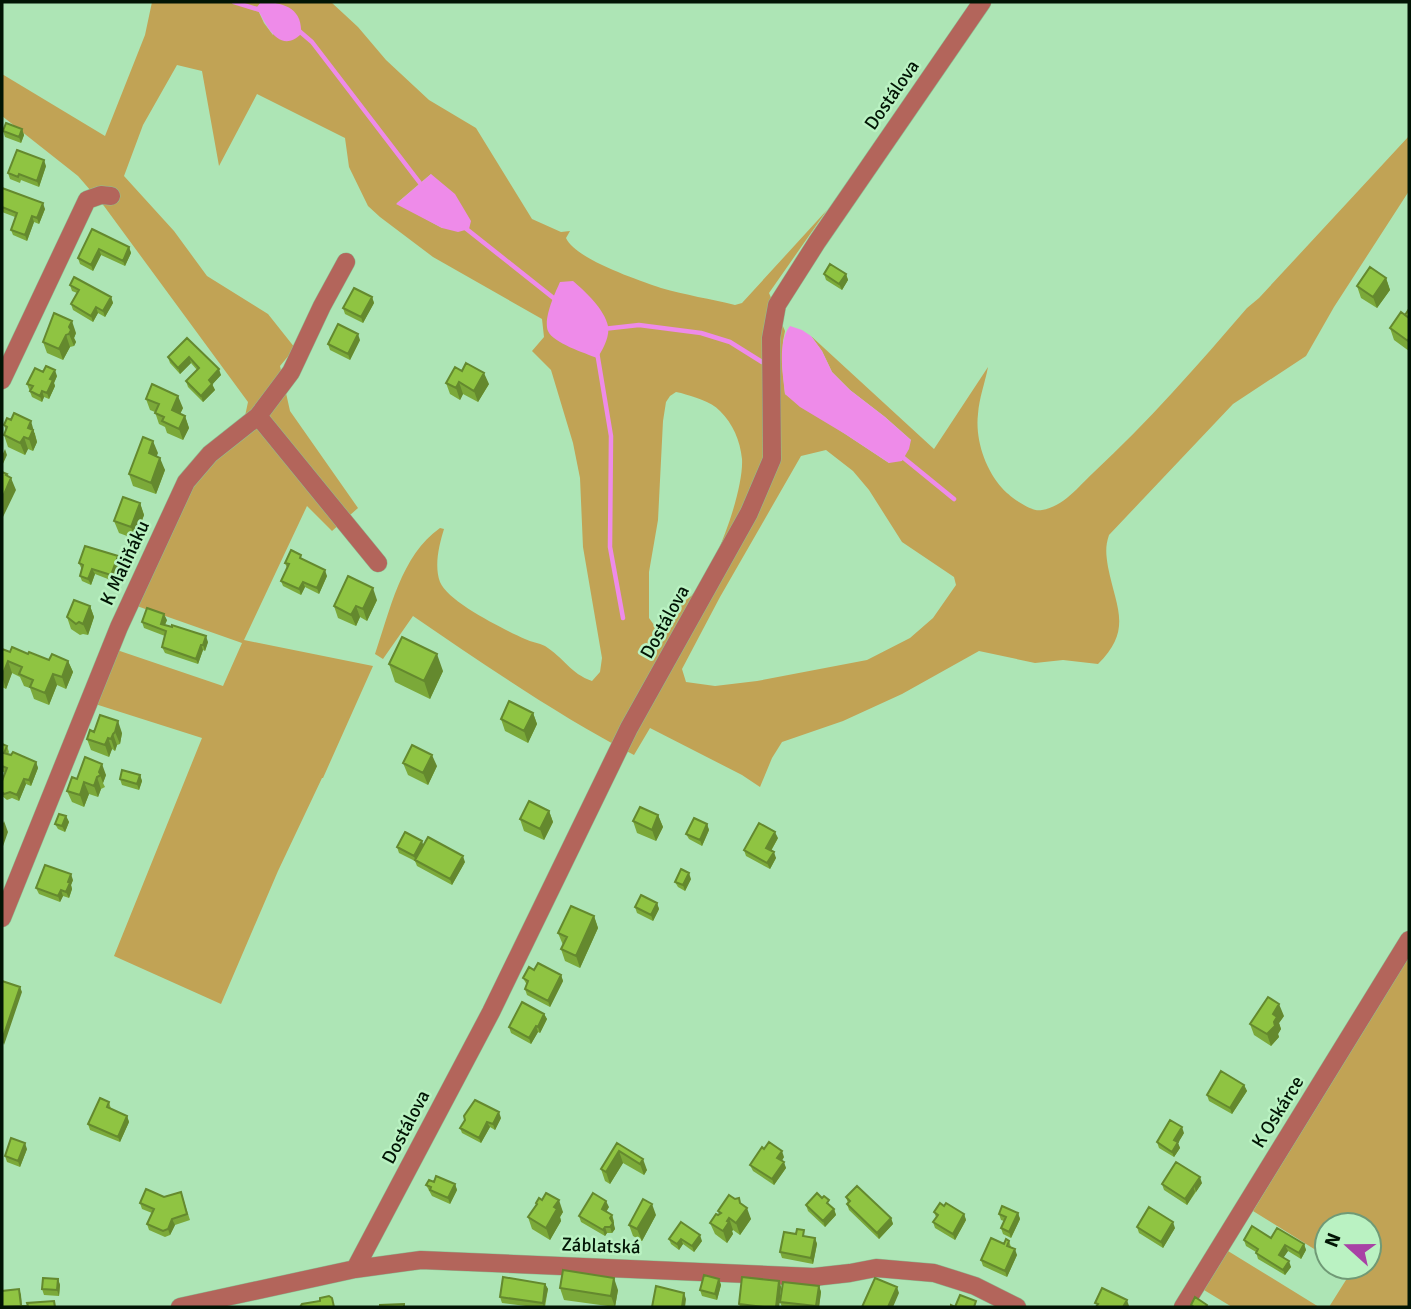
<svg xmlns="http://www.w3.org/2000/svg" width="1411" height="1309" viewBox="0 0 1411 1309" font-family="Signika,sans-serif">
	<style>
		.green { fill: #c1a355; fill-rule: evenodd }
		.water { fill: #ee8be9 }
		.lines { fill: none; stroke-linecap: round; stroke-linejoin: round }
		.stream { stroke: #ee8be9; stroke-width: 4.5 }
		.minor-casing { stroke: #8ec095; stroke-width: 19 }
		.minor { stroke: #b3655b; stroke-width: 18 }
		.wall { fill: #7ba939 }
		.shaded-wall { fill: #64892e }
		.building { fill: #8fc442; stroke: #64892e; stroke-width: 2 }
		.labels { text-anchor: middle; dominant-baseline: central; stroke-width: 5; stroke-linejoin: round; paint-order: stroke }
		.street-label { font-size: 19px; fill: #021505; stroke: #baf2c2 }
	</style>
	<rect width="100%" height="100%" fill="#ade5b5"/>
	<!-- green -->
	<path class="green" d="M152,2H261L257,8L264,23L273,35L276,2H272H331L358,27L386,60L429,100L476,128L532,219L561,232L570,231L566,238C575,259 638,280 661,288C685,295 711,299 735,305L742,303L827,210L769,293L785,331L783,341L782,364L785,394L889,463L911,440L885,417L850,390L832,372L822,351L811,336L934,449L988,367C985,383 979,398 978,414C975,439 985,469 1002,488C1009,496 1031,513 1042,510C1063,507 1079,486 1093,473C1148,422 1198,365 1247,308L1259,298L1409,136V191L1334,307L1306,356L1233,404L1109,535C1105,547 1106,554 1108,567C1116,608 1133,629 1098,664L1063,660L1035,663L979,651L902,694L843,721L782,742L772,758L760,787L742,775L650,728L634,755C557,715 485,665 413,616L383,659L375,654C390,611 401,555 440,528L444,529C439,545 434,566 440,582C448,602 505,630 525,639C531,642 539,643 545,646C563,657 571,674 592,681L600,672L602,658L583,547L580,478L573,443L551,370L532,351L544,337L542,319L433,257L380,217L368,206L349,167L345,138L257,94L219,166L202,71L177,65L143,125L124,176L174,231L207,276L268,314L295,348L280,366L290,411L358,508L332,531L307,506L244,640L373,666L323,778H322L278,871L221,1004L114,956L202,738L92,703L114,649L223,686L242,643L134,605L186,490L241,435L248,402L104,206L78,176L2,116V74L105,136L145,35ZM431,174L442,228L397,203ZM676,392L681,393C693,397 711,401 720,411C733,424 740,440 742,459C744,491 715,570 693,594C690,598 684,600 681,605C675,614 673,625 665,633L659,632L649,618V572L658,520L663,421L666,402L670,396ZM826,450L853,471L869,490L902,542L954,577L956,585L933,618L910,638L867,660L757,681L715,686L686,682L682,669L720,597L801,456Z
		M1409,957V1307H1329L1351,1272L1343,1267H1369V1225H1327V1257L1253,1211Z
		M1228,1251L1319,1307H1232L1204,1290Z"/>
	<!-- water -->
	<path class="water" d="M261,2C283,2 303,8 301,34C280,55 265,25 257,7Z
		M431,174L455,194L471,221L469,229L458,232L442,228L396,204Z
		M573,281C585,291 605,310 608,326C610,336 603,350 597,358C585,353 553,343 548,331C543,319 555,293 560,282Z
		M790,326L802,330L811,336L822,351L832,372L850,390L885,417L911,440L909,449L902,461L889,463L845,434L800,407L785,394C783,375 777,342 790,326Z"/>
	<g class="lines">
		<!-- stream -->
		<path class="stream" d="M234,2L263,11
			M298,30L312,42L423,187
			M464,227L556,300
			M603,329L639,325L701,333L730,342L762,362
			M597,352L611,436L610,547L623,618
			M900,455L954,499"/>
		<!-- minor casing -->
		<g class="minor-casing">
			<path id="minor" d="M2,380L87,200L101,195L111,196
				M258,416L378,563
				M2,918L119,627L186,482L210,454L258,416L291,372L322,306L346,262
				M355,1269L491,1012L629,728L749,513L772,459L771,338L777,305L817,242L982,2
				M180,1307L355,1269L421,1260L814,1277L850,1273L876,1268L934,1273L975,1286L1017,1307
				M1183,1307L1409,940"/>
		</g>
		<!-- minor -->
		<use href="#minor" class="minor"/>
	</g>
	<!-- wall -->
	<path class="wall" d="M22,129L24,135L21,143L5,137L3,131Z
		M46,166L39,187L21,180L20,183L10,179L8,173Z
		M2,188L45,209L39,224L34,222L27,241L13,235L11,230L15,217L2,212Z
		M92,229L129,247L131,253L125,266L101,255L93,271L80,264L78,258Z
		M824,274H846L848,280L842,290L826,280Z
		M1386,278L1390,290L1377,308L1361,298L1357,286Z
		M70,285L111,297L113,303L105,317L98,313L93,322L73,310L71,304L77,293L72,291Z
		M372,297L374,303L363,323L345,314L343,308Z
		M1409,309V351L1394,340L1390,328L1405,315Z
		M76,333L74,338L76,342L74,346L70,347L63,360L47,353L43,342Z
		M187,338L221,375L212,384L215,390L203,402L188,387L186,381L197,370L191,363L180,374L170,363L168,357Z
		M360,340L350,360L330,350L328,344Z
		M43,372L57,376L54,383L55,386L49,399L44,397L42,402L32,397L27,384Z
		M446,383L489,384L478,402L463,394L460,400L450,394Z
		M146,399L183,408L180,414L185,416L189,428L183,440L167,433L165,427L159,424L155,412L150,410Z
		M4,425L35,433V434L37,442L33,451L28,449L25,455L8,447L4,435L6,431Z
		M158,453L156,456L165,470L156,494L133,486L129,474Z
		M140,503L144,515L135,539L119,533L114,521Z
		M303,559L327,576L319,594L305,587L301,595L283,586L281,581L287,568L285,563Z
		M120,562L113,581L95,574L91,585L82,581L80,576L82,570L79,563Z
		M377,600L367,621L360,617L356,626L338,618L334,606Z
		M90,606L94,617L88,635L83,634L80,635L71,629L67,617Z
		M167,620L165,625L208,642L205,651L203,650L198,664L165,653L162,647L165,636L144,628L142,622Z
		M2,649L10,652L28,654L49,660L68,661L73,672L66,689L57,685L49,705L34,699L30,688L24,686L20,677L12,673L6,689L2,687Z
		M389,664L443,671L430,699L395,682Z
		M533,713L537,724L528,743L505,731L501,719Z
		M94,732L122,733L120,744L117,745L115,751L112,749L109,757L91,750L87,739Z
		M2,744L7,746L9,752L8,754L36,762L38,768L31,786L26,784L19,801L12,798L7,800L2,796V781L5,773L2,771Z
		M85,757L106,775L103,783L105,787L101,789L98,797L89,794L84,807L72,802L67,791L77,779Z
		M403,763L437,766L428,785L408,775Z
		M140,775L142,781L139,790L122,785L120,779Z
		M549,811L553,822L544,840L524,831L520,819Z
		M658,815L663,827L656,841L637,833L633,821Z
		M66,816L69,822L65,832L58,829L55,824Z
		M707,824L709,830L702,846L689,839L686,834Z
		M778,838L771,851L776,858L770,869L746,856L744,850Z
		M423,845L465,862L452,885L417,866L415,861L399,853L397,847Z
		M691,879L685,891L678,887L675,882Z
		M73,880L71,885L72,889L69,898L63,896L60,902L39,894L36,888Z
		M657,903L659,909L653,921L637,913L635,907Z
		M594,916L598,928L580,968L565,961L561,949L563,945L558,933Z
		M534,970L561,975L563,981L550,1007L527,995L525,989L527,985L523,978Z
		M544,1014L547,1019L540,1033L538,1032L531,1044L511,1033L509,1027Z
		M1284,1016L1279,1023L1281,1029L1278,1034L1279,1037L1271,1046L1254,1035L1250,1024Z
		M1244,1085L1247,1091L1232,1114L1209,1101L1207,1095Z
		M109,1102L111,1109L127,1116L129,1122L120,1142L90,1130L88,1124Z
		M501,1118L495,1130L490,1127L481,1143L462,1133L460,1128Z
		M1184,1133L1178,1143L1180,1148L1174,1157L1159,1148L1157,1142Z
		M617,1143L647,1170L644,1175L623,1163L610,1184L605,1181L601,1169Z
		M27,1149L20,1167L7,1162L5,1156Z
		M784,1157L782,1160L786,1168L774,1185L753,1171L750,1165Z
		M434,1182L455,1184L457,1190L450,1204L432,1196L426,1185Z
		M1202,1183L1187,1205L1164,1190L1162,1184Z
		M181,1192L190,1220L175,1225L170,1235L165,1237L149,1230L147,1224L152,1213L142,1209L140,1203Z
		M846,1197L891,1218L893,1224L879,1239L849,1210L847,1204L848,1203Z
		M536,1203L563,1212L560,1217L561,1221L550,1240L532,1229L528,1217L537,1205Z
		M741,1203L751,1219L740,1235L733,1230L732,1231L733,1234L727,1243L715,1234L710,1223L719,1214L718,1211Z
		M806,1205L831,1206L834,1209L836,1215L825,1227L808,1211Z
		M609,1207L606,1212L612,1215L614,1221L613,1223L615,1229L612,1233H607L605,1236L581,1222L579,1216Z
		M934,1212L964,1214L966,1220L955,1240L935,1228L933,1222L936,1217Z
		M1018,1213L1020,1219L1011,1238L1003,1234L1001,1228L1004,1221L1001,1220L999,1214Z
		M656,1215L642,1241L633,1236L629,1225Z
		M1137,1227L1175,1228L1163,1248L1139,1233Z
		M806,1236L815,1238L817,1244L813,1264L782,1258L780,1252Z
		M1271,1238L1304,1244L1306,1250L1301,1259L1288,1251L1283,1258L1291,1267L1285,1275L1258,1259L1256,1252L1246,1246L1244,1240Z
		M669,1239L702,1241L694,1252L683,1244L679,1250L671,1244Z
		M1009,1241L1011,1247L1017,1255L1007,1277L983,1266L981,1260Z
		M58,1279L60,1285L59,1296L44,1295L42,1289Z
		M719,1279L721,1285L717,1300L702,1296L700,1290Z
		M779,1281L781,1287L779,1307H740L739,1304Z
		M545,1284L548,1289L545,1307H534L502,1303L500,1297Z
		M819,1286L821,1292L819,1307H782L780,1302Z
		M560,1288L618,1290L615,1307L564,1300Z"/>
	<!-- shaded-wall -->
	<path class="shaded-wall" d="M22,129L24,135L21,143L19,137Z
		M44,160L46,166L39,187L37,181Z
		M43,203L45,209L39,224L37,218Z
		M32,216L34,222L27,241L25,235Z
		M129,247L131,253L125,266L123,261Z
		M99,249L101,255L93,271L91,265Z
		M846,274L848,280L842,290L839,284Z
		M1386,278L1390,290L1377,308L1373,297Z
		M111,297L113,303L105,317L103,311Z
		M372,297L374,303L363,323L361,317Z
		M96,307L98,313L93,322L91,316Z
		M72,321L76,333L74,338L76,342L74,346L69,334V327Z
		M358,334L360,340L350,360L348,354Z
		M66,335L70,347L63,360L59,349Z
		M189,357L191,363L180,374L178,368Z
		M219,369L221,375L211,386L209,380Z
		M55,370L57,376L54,383L55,386L49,399L47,393L50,379Z
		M484,373L489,384L478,402L474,391Z
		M459,382L463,394L460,400L456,388Z
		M212,384L215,390L203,402L201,396Z
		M42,391L44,397L42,402L40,396Z
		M178,396L183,408L176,422L172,410Z
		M185,416L189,428L183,440L179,429Z
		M31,421L37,442L33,451L29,439L28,428Z
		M24,437L28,449L25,455L20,443Z
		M153,441L158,453L153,465L149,453Z
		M5,449L7,455L2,466V456Z
		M160,458L165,470L156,494L151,483Z
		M7,474L10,482L11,478L16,490L3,517L2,499Z
		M140,503L144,515L135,539L131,527Z
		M118,556L120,562L113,581L111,575Z
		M92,569L95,574L91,585L88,579Z
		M325,570L327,576L319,594L317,588Z
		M303,582L305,587L301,595L299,589Z
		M373,588L377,600L367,621L363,609Z
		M90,606L94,617L88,635L83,624Z
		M356,606L360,617L356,626L351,615Z
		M164,614L167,620L163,629L161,624Z
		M206,636L208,642L205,651L203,645Z
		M201,645L203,650L198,664L196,659Z
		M437,654L443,671L430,699L424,681Z
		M8,661L12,673L6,689L2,676Z
		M68,661L73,672L66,689L62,677Z
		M53,674L57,685L49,705L45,693Z
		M533,713L537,724L528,743L524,731Z
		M118,721L122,733L120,744L115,732Z
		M113,734L117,745L115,751L111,739Z
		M108,738L112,749L109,757L105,745Z
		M432,755L437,766L428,785L423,773Z
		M36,762L38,768L31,786L29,780Z
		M102,764L106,775L103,783L99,772Z
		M140,775L142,781L139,790L137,784Z
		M97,777L101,789L98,797L94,786Z
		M24,779L26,784L19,801L17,795Z
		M84,782L89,794L84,807L80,795Z
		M549,811L553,822L544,840L540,829Z
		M658,815L663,827L656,841L652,830Z
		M66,816L69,822L65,832L62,826Z
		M4,821L8,832L2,849V826Z
		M707,824L709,830L702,846L700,840Z
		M775,832L778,838L769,854L766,848Z
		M422,841L424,847L416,862L414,856Z
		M774,852L776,858L770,869L767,863Z
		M463,856L465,862L452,885L450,879Z
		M689,873L691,879L685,891L683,885Z
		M71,874L73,880L71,885L72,889L69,898L66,892L68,882Z
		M61,890L63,896L60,902L58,896Z
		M657,903L659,909L653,921L651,915Z
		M594,916L598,928L580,968L576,956Z
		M561,975L563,981L550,1007L548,1001Z
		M20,987L22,992L4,1045L2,1040Z
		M1279,1004L1284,1016L1279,1023L1281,1029L1278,1034L1279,1037L1271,1046L1267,1034L1273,1014Z
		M544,1014L547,1019L540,1033L538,1027Z
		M536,1026L538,1032L531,1044L529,1038Z
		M1244,1085L1247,1091L1232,1114L1230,1108Z
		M499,1112L501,1118L495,1130L493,1124Z
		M127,1116L129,1122L120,1142L118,1137Z
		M487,1122L490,1127L481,1143L479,1138Z
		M1182,1127L1184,1133L1178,1143L1180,1148L1174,1157L1172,1152L1174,1140Z
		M25,1143L27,1149L20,1167L18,1161Z
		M619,1151L623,1163L610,1184L606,1172Z
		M782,1151L784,1157L780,1164L777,1158Z
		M643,1159L647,1170L644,1175L640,1164Z
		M784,1162L786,1168L774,1185L772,1179Z
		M1200,1177L1202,1183L1196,1192L1194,1186Z
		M455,1184L457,1190L450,1204L448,1198Z
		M1193,1186L1195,1192L1187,1205L1185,1199Z
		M559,1200L563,1212L560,1217L561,1221L550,1240L546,1228L554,1207Z
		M606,1201L609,1207L604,1215L602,1209Z
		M652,1204L656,1215L642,1241L637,1229Z
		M747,1208L751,1219L740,1235L736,1223Z
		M834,1209L836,1215L825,1227L823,1221Z
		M1018,1213L1020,1219L1011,1238L1009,1232Z
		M964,1214L966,1220L955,1240L953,1234Z
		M612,1215L615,1229L612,1233L610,1227V1218Z
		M729,1218L733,1230L732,1231L733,1234L727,1243L723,1231Z
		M891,1218L893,1224L879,1239L877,1233Z
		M172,1219L175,1225L170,1235L168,1229Z
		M1173,1222L1175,1228L1163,1248L1161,1242Z
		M605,1227L607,1233L605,1236L603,1230Z
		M700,1235L702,1241L694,1252L692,1246Z
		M815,1238L817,1244L813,1264L811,1258Z
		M681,1239L683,1244L679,1250L677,1244Z
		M1304,1244L1306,1250L1301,1259L1299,1253Z
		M1285,1245L1288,1251L1281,1261L1279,1255Z
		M1015,1249L1017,1255L1007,1277L1005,1271Z
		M1289,1261L1291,1267L1285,1275L1283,1270Z
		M614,1278L618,1290L615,1307L611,1296Z
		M58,1279L60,1285L59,1296L57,1290Z
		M719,1279L721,1285L717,1300L715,1294Z
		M779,1281L781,1287L779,1307H776Z
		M545,1284L548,1289L544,1307L543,1303Z
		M819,1286L821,1292L819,1307H817Z
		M897,1287L899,1293L893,1307H888Z
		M19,1289L21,1295L22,1307L21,1306Z
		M684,1293L686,1299L685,1307H682Z
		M1127,1300L1129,1306L1128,1307H1123Z"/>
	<!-- building -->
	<path class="building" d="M6,123L22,129L19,137L3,131Z
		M17,150L44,160L37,181L19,174L18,177L8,173Z
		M2,188L43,203L37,218L32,216L25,235L11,230L17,213L2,207Z
		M92,229L129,247L123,261L99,249L91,265L78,258Z
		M830,264L846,274L839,284L824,274Z
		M1370,267L1386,278L1373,297L1357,286Z
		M74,277L111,297L103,311L96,307L91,316L71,304L79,290L70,285Z
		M354,288L372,297L361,317L343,308Z
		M1409,309V318L1405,315Z
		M1401,312L1409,318V338L1408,341L1390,328Z
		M54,313L72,321L69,327L71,330L69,334L66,335L59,349L43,342Z
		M338,324L358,334L348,354L328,344Z
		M187,338L219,369L209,380L212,384L201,396L186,381L199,368L189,357L178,368L168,357Z
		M466,363L484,373L474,391L459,382L456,388L446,383L455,367L462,371Z
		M46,366L55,370L50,379L53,380L47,393L42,391L40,396L30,391L33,386L27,384L35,368L43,372Z
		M152,384L178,396L172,410L185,416L179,429L162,421L164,417L155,413L159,404L146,399Z
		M14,413L31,421L28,428L33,430L29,439L24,437L20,443L4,435L7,427L4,425L7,418L11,420Z
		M143,437L153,441L149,453L160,458L151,483L129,474Z
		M2,472L7,474L6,475L11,478L2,499Z
		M123,497L140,503L131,527L114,521Z
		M85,546L118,556L111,575L92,569L88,579L80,576L83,565L79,563Z
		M291,550L301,555L300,558L325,570L317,588L303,582L299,589L281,581L289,564L285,563Z
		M348,576L373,588L363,609L356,606L351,615L334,606Z
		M74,600L90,606L83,624L79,622L76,624L67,617Z
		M147,608L164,614L161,624L172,627V625L206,636L203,645H201L196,659L162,647L166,631L142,622Z
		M402,637L437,654L424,681L389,664Z
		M12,647L28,654L29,652L49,660L52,654L68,661L62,677L53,674L45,693L30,687L33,680L19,674L22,667L8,661L2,676V649L10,652Z
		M509,701L533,713L524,731L501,719Z
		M100,715L118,721L115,732L113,734L111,739L108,738L105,745L87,739L90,730L94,732Z
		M2,744L7,746L4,753L11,755L13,752L36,762L29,780L24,779L17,795L10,792L4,794L2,792V781L7,768L2,766Z
		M412,745L432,755L423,773L403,763Z
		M85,757L102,764L99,772L101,775L97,777L94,786L84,782L80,795L67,791L72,777L77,779Z
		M122,770L140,775L137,784L120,779Z
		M529,801L549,811L540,829L520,819Z
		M640,807L658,815L652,830L633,821Z
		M59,814L66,816L62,826L55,824Z
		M694,818L707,824L700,840L686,834Z
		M759,823L775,832L766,848L774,852L767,863L744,850Z
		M405,832L422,841L414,856L397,847Z
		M428,837L463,856L450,879L415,860Z
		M45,865L71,874L68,882L70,883L66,892L61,890L58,896L36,888Z
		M681,869L689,873L683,885L675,882Z
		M641,895L657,903L651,915L635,907Z
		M571,906L594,916L576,956L561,949L567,937L558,933Z
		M538,963L561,975L548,1001L525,989L528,981L523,978L529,967L534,970Z
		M2,981L20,987L2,1040Z
		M1268,997L1279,1004L1273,1014L1277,1017L1274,1022L1275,1026L1267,1034L1250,1024Z
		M522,1002L544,1014L538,1027L536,1026L529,1038L509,1027Z
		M1221,1071L1244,1085L1230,1108L1207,1095Z
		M100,1098L109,1102L107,1107L127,1116L118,1137L88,1124Z
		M475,1100L499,1112L493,1124L487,1122L479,1138L460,1128L465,1120L464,1116Z
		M1170,1120L1182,1127L1174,1140L1178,1142L1172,1152L1157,1142Z
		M11,1138L25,1143L18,1161L5,1156Z
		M769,1142L782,1151L777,1158L784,1162L772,1179L750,1165L762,1147L764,1149Z
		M617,1143L643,1159L640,1164L619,1151L606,1172L601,1169Z
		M1176,1162L1200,1177L1185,1199L1162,1184Z
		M436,1176L455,1184L448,1198L430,1190L431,1187L426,1185L429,1180L434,1182Z
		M857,1186L891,1218L877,1233L847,1204L850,1201L846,1197Z
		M146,1189L164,1197L181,1192L187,1214L172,1219L168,1229L163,1231L147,1224L154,1209L140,1203Z
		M546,1193L559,1200L554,1207L557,1209L546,1228L528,1217L537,1204L536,1203L539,1198L542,1200Z
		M593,1193L606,1201L602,1209L612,1215L610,1218L613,1223L610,1227H605L603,1230L579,1216Z
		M817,1193L822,1198L824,1196L829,1200L827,1203L834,1209L823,1221L806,1205Z
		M729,1195L735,1199L739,1198L740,1203L747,1208L736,1223L729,1218L727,1221L729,1222L723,1231L710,1223L716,1214L718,1215L721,1213L718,1211Z
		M643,1199L652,1204L637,1229L629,1225Z
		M940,1203L944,1206L946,1203L964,1214L953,1234L933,1222L938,1215L934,1212Z
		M1002,1206L1018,1213L1009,1232L1001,1228L1006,1217L999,1214Z
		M1149,1207L1173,1222L1161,1242L1137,1227Z
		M681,1222L700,1235L692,1246L681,1239L677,1244L669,1239Z
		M1252,1226L1271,1238L1277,1228L1304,1244L1299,1253L1285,1245L1279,1255L1289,1261L1283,1270L1256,1253L1258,1249L1244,1240Z
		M797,1229L804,1230L803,1236L815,1238L811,1258L780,1252L784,1232L796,1234Z
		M991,1238L1004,1244L1006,1239L1009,1241L1007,1246L1015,1249L1005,1271L981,1260Z
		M563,1270L614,1278L611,1296L560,1288Z
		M704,1275L719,1279L715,1294L700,1290Z
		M503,1277L545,1284L543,1303L500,1297Z
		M742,1277L779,1281L776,1307H764L739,1304Z
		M43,1278L58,1279L57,1290L42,1289Z
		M875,1278L897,1287L888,1307H862Z
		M783,1282L819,1286L816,1306L780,1302Z
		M656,1286L684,1293L682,1307H652Z
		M1102,1288L1127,1300L1123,1307H1096L1098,1304L1095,1303Z
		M19,1289L21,1306L2,1307V1291Z
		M960,1295L976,1301L974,1307H951V1305L955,1307Z
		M329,1296L332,1298L334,1307H300L302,1304L320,1301V1298Z
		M1195,1297L1207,1305L1206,1307H1194L1191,1305Z
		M54,1301L55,1307H23V1306H28L27,1303Z
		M404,1304V1307H380V1305Z"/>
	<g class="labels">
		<!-- street labels -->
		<g class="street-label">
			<text transform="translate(892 95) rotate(-55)">Dostálova</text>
			<text transform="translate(125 563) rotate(-65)">K Maliňáku</text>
			<text transform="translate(665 622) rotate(-61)">Dostálova</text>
			<text transform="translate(1278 1112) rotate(-58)">K Oskárce</text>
			<text transform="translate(406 1127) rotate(-62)">Dostálova</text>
			<text transform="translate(601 1246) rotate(2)">Záblatská</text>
		</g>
	</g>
	<!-- border -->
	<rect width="1411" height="1309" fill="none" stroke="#021505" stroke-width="7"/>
	<!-- north arrow -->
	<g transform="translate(1348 1246) rotate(291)"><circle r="33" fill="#baf2c2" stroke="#709a76" stroke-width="2"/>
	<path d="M0-5L12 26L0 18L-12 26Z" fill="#a842a5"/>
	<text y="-10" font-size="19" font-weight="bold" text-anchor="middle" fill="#021505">N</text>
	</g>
</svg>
